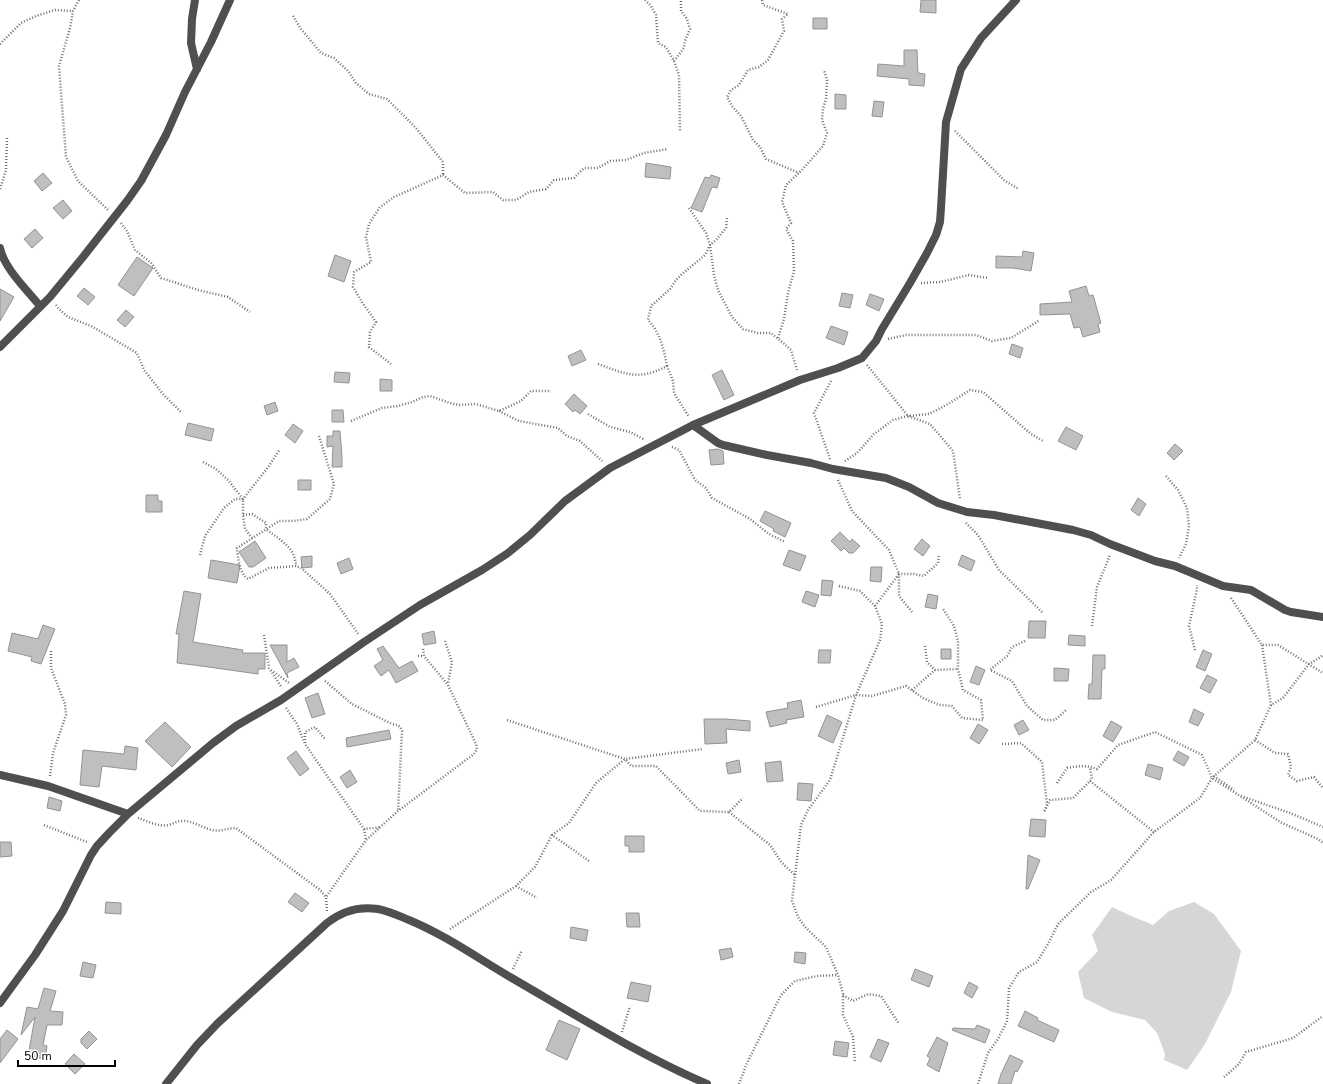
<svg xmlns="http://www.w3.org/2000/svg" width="1323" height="1084" viewBox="0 0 1323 1084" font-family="'Nunito Sans',sans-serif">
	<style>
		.green { fill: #d6d6d6 }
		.building { fill: #bfbfbf; stroke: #939393 }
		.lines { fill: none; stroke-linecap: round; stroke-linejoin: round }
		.path { stroke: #717171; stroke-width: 2.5; stroke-dasharray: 1 2; stroke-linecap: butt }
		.minor { stroke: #4f4f4f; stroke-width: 8 }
	</style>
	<rect width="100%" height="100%" fill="#fff"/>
	<!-- green -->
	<path class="green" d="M1194,902L1214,914L1241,951L1231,992L1205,1044L1187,1070L1164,1060L1165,1054L1157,1033L1145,1020L1112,1012L1084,998L1078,972L1098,951L1092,935L1112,907L1129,915L1153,925L1169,911Z"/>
	<!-- building -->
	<path class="building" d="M921,0H936V13L920,12Z
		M813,18H827V29H813Z
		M904,50H917L918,73L925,74L924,86L909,85V79L877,76L878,64L904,66Z
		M835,94L846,95V109H835Z
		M874,101L884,102L882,117L872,116Z
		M646,163L671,167L670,179L645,177Z
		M43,173L52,183L42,191L34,181Z
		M711,175L720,178L717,188L712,187L702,212L691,208L705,177L710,178Z
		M63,200L72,211L63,219L53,208Z
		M35,229L43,238L32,248L24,239Z
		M1023,251L1034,253L1031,271L1013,268H996V256L1022,257Z
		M335,255L351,261L344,282L328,276Z
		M137,257L153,268L134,296L118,285Z
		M1086,286L1089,296L1093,295L1101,323L1098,324L1100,332L1083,337L1080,327L1074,328L1070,314L1040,315V304L1072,302L1069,291Z
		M84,288L95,297L88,305L77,296Z
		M0,289L14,297L0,321Z
		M842,293L853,295L850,308L839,306Z
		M870,294L884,299L879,311L866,305Z
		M126,310L134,317L125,327L117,320Z
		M831,326L848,332L844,345L826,338Z
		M1012,344L1023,348L1020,358L1009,354Z
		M581,350L586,360L572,366L568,356Z
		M722,370L734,395L724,400L712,375Z
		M335,372L350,373L349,383L334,382Z
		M380,379L392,380V391H380Z
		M574,394L587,406L580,414L575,410L573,412L565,404Z
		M275,402L278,411L267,415L264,406Z
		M332,410H343L344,422H332Z
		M188,423L214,429L211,441L185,435Z
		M293,424L303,431L295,443L285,435Z
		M1066,427L1083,436L1076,450L1058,441Z
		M333,431H340L342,457V467H332L333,446L327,447V436H333Z
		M1175,444L1183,451L1174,460L1167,453Z
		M718,449L723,451L724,464L711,465L709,450Z
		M298,480H311V490H298Z
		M146,495H158V501H162V512H146Z
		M1138,498L1146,504L1139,516L1131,510Z
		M765,511L791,523L785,537L773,531L774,529L760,521Z
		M840,532L850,542L852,539L860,546L853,553H849L844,548L841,551L831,541Z
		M922,539L930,546L923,556L914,549Z
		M255,541L266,558L253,567H249L239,552Z
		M789,550L806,556L800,571L783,565Z
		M962,555L975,561L971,571L958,565Z
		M312,556V567L302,568L301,557Z
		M349,558L353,569L341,574L337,563Z
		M211,560L240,565L237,583L208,578Z
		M871,567H882L881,582L870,581Z
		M822,580L833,581L831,596L821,595Z
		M184,591L201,594L193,642L243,650L242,653H265V669H258V674L194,665L177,663L179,634H176Z
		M806,591L819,595L815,607L802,602Z
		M928,594L938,596L936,609L925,607Z
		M1029,621H1046L1045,638H1028Z
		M43,625L55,629L41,664L31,661L32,657L8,651L12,633L38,639Z
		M434,631L436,643L424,645L422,634Z
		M1069,635L1085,636V646L1068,645Z
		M270,645H287V662L294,658L299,667L287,673L288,678Z
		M383,646L399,668L412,661L418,671L396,683L389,670L381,676L374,666L383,660L377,649Z
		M941,649H951V659H941Z
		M819,650H831L830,663H818Z
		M1203,650L1212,654L1205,671L1196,667Z
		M1093,655H1105V669H1102L1101,699H1088L1089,684H1092Z
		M976,666L985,670L979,685L970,682Z
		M1054,668L1069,669L1068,681H1054Z
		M1207,675L1217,680L1210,693L1200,688Z
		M318,693L325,714L312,718L305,698Z
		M801,700L804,717L786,720L787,723L770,727L766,712L788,708L787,703Z
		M1194,709L1204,714L1198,726L1189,722Z
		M827,715L842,722L833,743L818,736Z
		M704,719H726L750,721V731L726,729L727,743L705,744Z
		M1023,720L1029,730L1019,735L1014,725Z
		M1111,721L1122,727L1113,742L1103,736Z
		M165,722L191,747L172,767L145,741Z
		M978,724L988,730L979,744L970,738Z
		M389,730L391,739L347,747L346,738Z
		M125,746L138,748L136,770L102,766L99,787L80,785L83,750L124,754Z
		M296,751L309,769L300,776L287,758Z
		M1178,751L1189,757L1184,766L1173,760Z
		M739,760L741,772L728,774L726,763Z
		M781,761L783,781L767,782L765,763Z
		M1148,764L1163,768L1160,780L1145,775Z
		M350,770L357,782L347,788L340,777Z
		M798,783L813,784L811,801L797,800Z
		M49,797L62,801L60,811L47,808Z
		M1031,819L1046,820L1045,837L1029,836Z
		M625,836H644V852H629V846H625Z
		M0,842H11L12,856L0,857Z
		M1028,855L1040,860L1028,889H1026Z
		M295,893L309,903L302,912L288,902Z
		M106,902L121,903V914L105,913Z
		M626,913H639L640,927H627Z
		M571,927L588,930L586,941L570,938Z
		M731,948L733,957L721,960L719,950Z
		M795,952L806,953L805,964L794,962Z
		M83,962L96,965L93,978L80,976Z
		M915,969L933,976L929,987L911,980Z
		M631,982L651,986L648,1002L627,998Z
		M969,982L978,987L972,998L964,993Z
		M44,988L56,991L50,1011L63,1012L62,1025H47L43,1045L47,1046L45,1059L28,1056L35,1017L21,1035L27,1007L38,1009Z
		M1025,1011L1038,1018L1037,1020L1059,1030L1054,1042L1018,1026Z
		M559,1020L580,1029L567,1060L546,1050Z
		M977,1025L990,1030L985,1043L952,1030L953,1028L975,1029Z
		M7,1030L18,1039L0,1063V1039Z
		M89,1031L97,1039L87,1049L81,1043V1039Z
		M937,1037L948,1043L939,1072L927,1065L930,1058L927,1056Z
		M878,1039L889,1043L881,1062L870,1057Z
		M835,1041L849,1043L847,1057L833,1055Z
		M74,1054L85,1064L75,1074L65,1064Z
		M1010,1055L1023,1061L1017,1072L1015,1071L1011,1084H998L1001,1074Z"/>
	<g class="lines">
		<!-- path -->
		<path class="path" d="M79,0L73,11L70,28L59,66L66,157L78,181L108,210
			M645,0L651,6L656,15L658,43L666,47L674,61L679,75L680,132
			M762,0L763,5L788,14L782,19L784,31L768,60L759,67L748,70L739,85L731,90L727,97L732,106L741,116L753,140L760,147L766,159L799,173
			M293,16L301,29L321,53L334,58L348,71L356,83L369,94L387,99L416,128L443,162V175
			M0,44L21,23L36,16L55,10L73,11
			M674,61L684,48L685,41L690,29L687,19L681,11V0
			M955,131L1005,181L1019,189
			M0,189L6,170L7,138
			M689,208L706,233L710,245L714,275L718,290L732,317L743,329L758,333H771L782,342L791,350L797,370
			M121,223L127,231L135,250L151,263L161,278L198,290L228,297L250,312
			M921,283L940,282L969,275L988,278
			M56,305L59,309L68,317L91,326L137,353L144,370L163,394L182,413
			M778,338L784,319L788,293L794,271L793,241L786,229L791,223L782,202L786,185L802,170L823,146L827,133L822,120L823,109L826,99L827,80L824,70
			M888,339L906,335H976L992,341L1011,338L1040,320
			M391,364L369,347L370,332L376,322L362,302L353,287L354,272L371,262L366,237L369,224L380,207L394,197L443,175L465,193L493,192L503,200H516L529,192L546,189L554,180L574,178L584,168H598L610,161L626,160L644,153L668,149
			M598,364C625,374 639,381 667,366L673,381L674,393L689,417
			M867,365L908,416L930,424L953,451L960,499
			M667,366C664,350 660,332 648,320L651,306L670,289L676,280L682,274L705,255L710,245L717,239L726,228L727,218
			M499,411L519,421L558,428L567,436L580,441L602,461
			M588,414L610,427L630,432L643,439L644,440
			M351,421L382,408L398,406L412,402L423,397L430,396L450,403L460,405L476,404L499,411L521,401L531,391H551
			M319,436L334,484L330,499L307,519L293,521H279L237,548C238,558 239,573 248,579L269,568L296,566L301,568L330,594L359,635
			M672,447L679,450L695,480L706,488L712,498L750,519L769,534L785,542
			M830,459L814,413L831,381
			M845,461L857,453L874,434L893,420L908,416L929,414L948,404L970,390L983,392L1031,434L1043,441
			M203,462L216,469L228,480L243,499V515L245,529L252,538
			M1166,476L1178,490L1187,508L1189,526L1186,544L1179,558
			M838,480L852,511L889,550L899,574L875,606
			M243,515L252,514L266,523V529C280,540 295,547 296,566
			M966,523L978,535L999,570L1043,613
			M200,555L205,536L224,508L235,499H243L269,466L280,449
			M839,586L860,591L875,606L882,624L880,640L856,695L830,780L808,810L801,825L792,901L798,917L805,927L826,947L838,975L843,994V1015L853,1037L855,1062
			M1231,598L1262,645H1278L1323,673
			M912,612L899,596V574H914L924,576L938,563L939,554
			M1092,626L1097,587L1110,555
			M264,635L269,668L282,688
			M445,641L452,662L448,684
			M1025,641L1012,647L1007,656L990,670L1012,681L1027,706L1043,720H1055L1066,710
			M1262,645L1271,705
			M925,646L927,662L935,670L958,669
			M1195,650L1189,626L1197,589V585
			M418,656H424
			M271,670L289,683
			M325,681L352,704L392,724C397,725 400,725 402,731L398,811
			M912,690L935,670
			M816,707L856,695L872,696L906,686L923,698L939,705L952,706L962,718L983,720L981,700L963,690L958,669V641L954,626L943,609
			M286,708L297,724L305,744L364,829L381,827
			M507,720L555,736L625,759L631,766H656L700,811L729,812L743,798
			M1255,740L1275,753L1288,754L1291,767L1288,775L1297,781L1314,777L1323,788
			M305,743V732L315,727L325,739
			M1002,744L1021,743L1042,762L1047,804L1044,812L1050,800L1073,798L1092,779L1090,767
			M50,776L53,753L66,715L65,704L51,668V650
			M1214,776L1234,790
			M1090,781L1154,832
			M1057,783L1067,768C1078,766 1087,765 1097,769L1118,745L1155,732L1202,755L1212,778L1282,823L1318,839L1323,843
			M1241,796L1290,813L1323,827
			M729,812L770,845L782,863L795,875
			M138,818C147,821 158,827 168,825C173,824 177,821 182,821C192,820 202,828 212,830C220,832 228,828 236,828L320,890L326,897
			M44,825L87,842
			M364,829L366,840
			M552,835L569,823L596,783L625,759L703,749
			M516,886L537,898
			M327,911L326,897L366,840L398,811L474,754L477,749L476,744L448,685L424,656L423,648
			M450,929L516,886L535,867L552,835L589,861
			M513,969L522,950
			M843,995L853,1001L868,994L881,996L899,1024
			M622,1032L630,1006
			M1224,1077L1239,1064L1246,1052L1293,1038L1323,1016
			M739,1084L747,1063L781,995L795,981L817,976L838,975
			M978,1084L988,1053L998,1039L1007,1021L1009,988L1019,972L1037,962L1048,944L1058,924L1091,892L1111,880L1154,832L1200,798L1212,778L1255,740L1271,705L1283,698L1309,664L1319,658L1323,655"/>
		<!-- minor -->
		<path class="minor" d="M195,0L192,19L191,43L197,69
			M0,248C4,268 27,290 40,306
			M0,347L50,297L83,257L127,201L141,181L166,135L185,92L211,42L230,0
			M693,425L718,443L723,445L767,455L811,463L833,469L886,478L909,487L938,503L967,512L994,515L1073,530L1091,535L1110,544L1155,561L1175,566L1223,586L1251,590L1285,610L1291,612L1323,617
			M0,775L48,786L128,814
			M0,1003L35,955L63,911L91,855L97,846L109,833L128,814L213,743L236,726L281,700L364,642L420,605L482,570L508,553L530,535L565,501L610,468L693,425L800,380L838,368L862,358L876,341L882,329L910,283L927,253L936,235L940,222L941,208L946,122L961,69L981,38L1016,0
			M166,1084L197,1045L218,1023L327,923C342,911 359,906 378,909C389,911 399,916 409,920C445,935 476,957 510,977C574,1014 638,1054 707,1084"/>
	</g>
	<!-- scale -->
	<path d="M18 1060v6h97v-6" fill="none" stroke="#000000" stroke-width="2"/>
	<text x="24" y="1060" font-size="12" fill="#000000" stroke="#ffffff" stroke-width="3" paint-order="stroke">50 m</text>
</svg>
